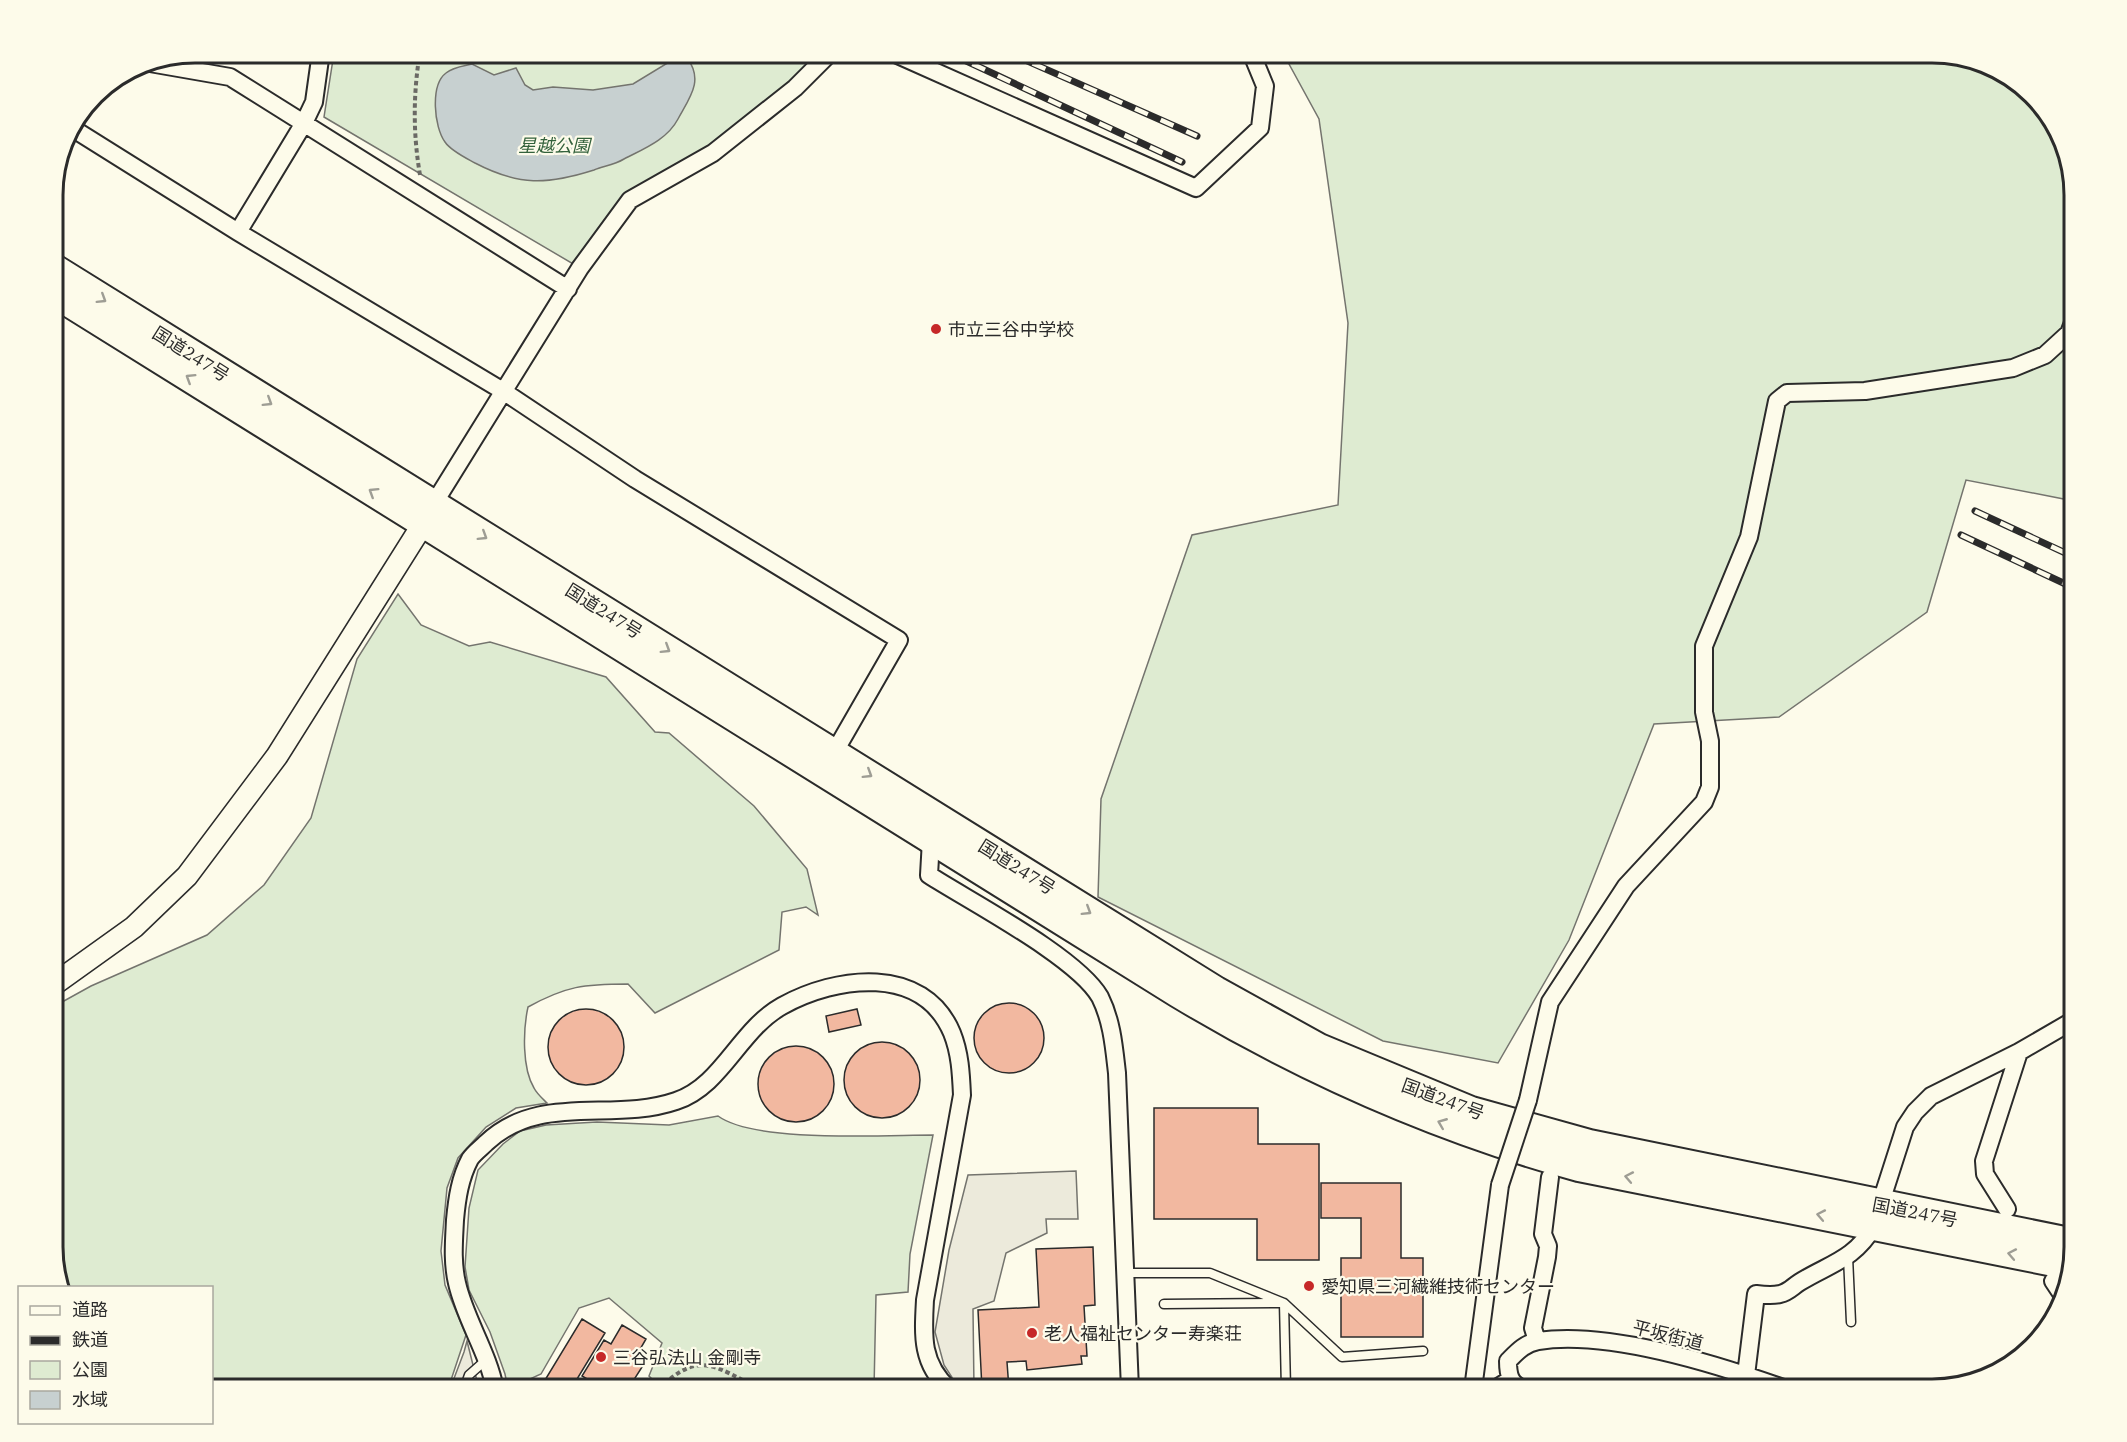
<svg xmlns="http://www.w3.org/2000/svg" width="2127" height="1442" viewBox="0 0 2127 1442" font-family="'IBM Plex Serif','Noto Sans JP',serif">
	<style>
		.green { fill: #deebd1; stroke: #74746e; stroke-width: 1.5 }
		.parking { fill: #eceadb; stroke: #74746e; stroke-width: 1.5 }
		.water { fill: #c7d0d0; stroke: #74746e; stroke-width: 1.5 }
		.building { fill: #f2b8a0; stroke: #2b2b2b; stroke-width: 1.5 }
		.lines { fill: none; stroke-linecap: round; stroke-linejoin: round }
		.service-casing { stroke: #2b2b2b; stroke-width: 11 }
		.minor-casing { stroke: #2b2b2b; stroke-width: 20 }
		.tertiary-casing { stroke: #2b2b2b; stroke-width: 24 }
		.trunk-casing { stroke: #2b2b2b; stroke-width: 32 }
		.path { stroke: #6a6964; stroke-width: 4; stroke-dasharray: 4.5 3; stroke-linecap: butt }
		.service { stroke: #fdfbea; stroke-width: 8 }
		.minor { stroke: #fdfbea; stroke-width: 16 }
		.tertiary { stroke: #fdfbea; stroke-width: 21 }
		.trunk { stroke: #fdfbea; stroke-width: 28 }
		.rail-casing { stroke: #2b2b2b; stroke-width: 7 }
		.rail { stroke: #fdfbea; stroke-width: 4.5; stroke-dasharray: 14; stroke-linecap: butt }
		.minor-bridge-casing { stroke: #2b2b2b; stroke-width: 20; stroke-linecap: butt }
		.minor-bridge { stroke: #fdfbea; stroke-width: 16 }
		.oneway { stroke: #9e9d94 }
		.poi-dot { fill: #c62828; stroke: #fdfbea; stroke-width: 2 }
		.labels { text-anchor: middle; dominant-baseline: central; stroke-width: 4.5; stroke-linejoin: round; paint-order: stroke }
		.park-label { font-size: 18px; font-style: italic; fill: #34623c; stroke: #fdfbea }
		.poi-label { font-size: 18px; fill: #2b2b2b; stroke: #fdfbea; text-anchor: start }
		.street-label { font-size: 18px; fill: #2b2b2b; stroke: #fdfbea }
		.rim { fill: none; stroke: #2b2b2b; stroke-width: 3 }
	</style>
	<rect width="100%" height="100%" fill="#fdfbea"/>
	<!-- green -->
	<path class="green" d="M334,53H830L795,88L630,200L580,268L324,117Z
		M1283,53H1932L2012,77L2056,124L2074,194V501L1966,480L1927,612L1779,717L1654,724L1569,940L1498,1063L1383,1041L1098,897L1101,799L1192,535L1338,505L1348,323L1319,119Z
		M398,594L421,625L469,646L490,642L606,677L655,732L669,733L754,806L807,869L818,915L806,907L782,912L779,950L655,1013L628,984C584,984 566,986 528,1007C523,1030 522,1068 534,1088C537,1094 543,1099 547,1103L516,1108L486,1127L458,1158L447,1188L441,1251L445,1285L466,1335L448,1389H212V1288L62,1287L53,1256V1007L91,986L207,935L264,885L311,818L357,659Z
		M718,1116C755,1143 883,1135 933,1135L910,1254L908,1292L876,1295L874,1389H662L649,1376L662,1343L609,1298L579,1308L541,1374L508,1389L505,1374L490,1332L469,1290L465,1267L469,1208L478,1170L503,1144L520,1131L546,1125L597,1122L669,1125Z"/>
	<!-- parking -->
	<path class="parking" d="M1076,1171L1078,1219H1046L1047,1233L1006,1253L994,1301L973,1309L974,1389L965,1387L953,1379L944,1365L935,1332L949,1250L968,1175Z
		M467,1341L479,1389H450L464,1352Z"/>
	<!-- water -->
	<path class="water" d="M687,58C704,80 690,97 678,119C667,140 643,149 624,159C614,165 604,166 594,170C547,185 519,186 475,163C466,158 451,151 445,142C434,127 430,85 446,73C453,67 464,66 472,64L494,75L516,68L525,85L533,90L553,87L593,90L633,84L674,59Z"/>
	<!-- building -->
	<path class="building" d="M974 1038a35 35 0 1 1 70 0a35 35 0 1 1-70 0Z
		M857,1009L861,1025L829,1032L826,1016Z
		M548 1047a38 38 0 1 1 76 0a38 38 0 1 1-76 0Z
		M844 1080a38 38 0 1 1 76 0a38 38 0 1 1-76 0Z
		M758 1084a38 38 0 1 1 76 0a38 38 0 1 1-76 0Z
		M1154,1108H1258V1144H1319V1260H1257V1219H1154Z
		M1321,1183H1401V1258H1423V1337H1341V1258H1361V1218H1321Z
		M1093,1247L1095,1305L1084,1306L1087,1356H1081L1082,1364L1027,1370L1026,1361L1007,1362L1009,1389H982L978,1310L1039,1307L1036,1249Z
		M582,1319L605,1333L571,1389H550L542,1385Z
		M622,1325L646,1339L635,1358L644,1364L628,1389H583L589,1380L582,1376L604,1340L611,1344Z
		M1075,1380H1105V1389H1075Z"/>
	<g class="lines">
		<!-- service casing -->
		<g class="service-casing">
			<path id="service" d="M1848,1257L1851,1322
				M1125,1273H1210L1284,1303L1286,1389
				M1164,1304L1284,1303L1342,1357L1423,1351
				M464,1389L469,1375L486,1360"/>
		</g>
		<!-- minor casing -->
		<g class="minor-casing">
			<path id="minor" d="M891,52L1196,188L1260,128L1265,86L1251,52
				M144,62L230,77L568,289
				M72,128L238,232L503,391L635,479L899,640L834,753
				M238,232L304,123L314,102L321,52
				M433,505L580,268L630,200L713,153L795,88L830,53L835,52
				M931,840L929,875C971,902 1077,957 1100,997C1112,1021 1114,1047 1117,1073L1130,1389
				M1528,1100L1550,1002L1626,886L1704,802L1710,787V741L1704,712V646L1749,537L1777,401L1787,393L1865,391L2013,368L2045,355L2069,333L2074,320
				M1880,1205L1905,1127L1915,1112L1931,1096L2019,1052L2074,1020
				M2007,1209L1985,1174L1984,1161L2019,1052
				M2053,1281L2061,1293
				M1537,1341L1533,1328L1547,1257L1548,1246L1543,1234L1550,1177
				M1746,1375L1756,1294C1764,1295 1772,1296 1780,1294C1789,1292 1792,1287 1800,1282C1831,1263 1854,1260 1874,1226
				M495,1389C488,1352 465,1319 457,1283C452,1262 454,1241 455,1220C457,1198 460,1178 470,1159C474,1153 481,1148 486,1143C540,1092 612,1123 676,1101C722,1086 739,1030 782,1006C836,976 923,964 952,1033C960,1053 961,1073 962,1095L925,1300C923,1336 921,1363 949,1389
				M1473,1389L1500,1185
				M1495,1389L1511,1379
				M1524,1389C1510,1384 1508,1375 1508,1361C1517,1352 1525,1343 1538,1341C1608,1330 1719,1365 1786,1389"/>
		</g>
		<!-- tertiary casing -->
		<g class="tertiary-casing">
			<path id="tertiary" d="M53,985L134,927L187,876L277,756L423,524"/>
		</g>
		<!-- trunk casing -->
		<g class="trunk-casing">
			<path id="trunk" d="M53,268L1216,991L1319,1048L1471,1111L1589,1144L2074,1243
				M54,293L1178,993C1304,1069 1437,1128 1579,1167L2069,1265"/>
		</g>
		<!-- path -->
		<path class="path" d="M420,175C413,134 413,94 420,52
			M659,1389C701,1348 715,1368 761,1389"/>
		<!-- service -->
		<use href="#service" class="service"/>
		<!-- minor -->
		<use href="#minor" class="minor"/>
		<!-- tertiary -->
		<use href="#tertiary" class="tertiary"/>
		<!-- trunk -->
		<use href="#trunk" class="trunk"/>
		<!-- rail casing -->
		<g class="rail-casing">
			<path id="rail" d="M947,52L1182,162
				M1007,52L1197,136
				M1189,52L1219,59
				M1975,511L2074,557
				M1961,535L2074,588"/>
		</g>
		<!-- rail -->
		<use href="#rail" class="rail"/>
		<!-- minor-bridge casing -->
		<g class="minor-bridge-casing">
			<path id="minor-bridge" d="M1500,1185L1528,1100"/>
		</g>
		<!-- minor-bridge -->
		<use href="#minor-bridge" class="minor-bridge"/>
	</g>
	<!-- one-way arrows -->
	<defs><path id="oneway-chevron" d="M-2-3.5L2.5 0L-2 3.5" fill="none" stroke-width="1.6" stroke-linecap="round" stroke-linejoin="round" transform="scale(1.5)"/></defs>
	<g class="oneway">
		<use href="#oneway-chevron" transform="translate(102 299) rotate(32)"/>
		<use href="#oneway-chevron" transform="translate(190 378) rotate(-148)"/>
		<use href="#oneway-chevron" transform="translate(268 402) rotate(32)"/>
		<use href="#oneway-chevron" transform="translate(373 492) rotate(-148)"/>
		<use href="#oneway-chevron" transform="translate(483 536) rotate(32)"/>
		<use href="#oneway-chevron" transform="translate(666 649) rotate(32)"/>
		<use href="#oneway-chevron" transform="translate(868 774) rotate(32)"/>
		<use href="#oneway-chevron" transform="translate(1087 911) rotate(32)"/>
		<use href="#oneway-chevron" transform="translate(1442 1123) rotate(-158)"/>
		<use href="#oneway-chevron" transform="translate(1629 1177) rotate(-169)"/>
		<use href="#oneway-chevron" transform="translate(1821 1215) rotate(-169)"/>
		<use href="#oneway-chevron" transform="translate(2012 1254) rotate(-169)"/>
	</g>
	<!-- markers -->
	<g class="poi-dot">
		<circle cx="936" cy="329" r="6"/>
		<circle cx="1309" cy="1286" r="6"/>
		<circle cx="1032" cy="1333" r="6"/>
		<circle cx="601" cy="1357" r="6"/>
	</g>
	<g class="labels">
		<!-- park labels -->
		<g class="park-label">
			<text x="554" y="145">星越公園</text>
		</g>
		<!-- poi labels -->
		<g class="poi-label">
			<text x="948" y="329">市立三谷中学校</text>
			<text x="1321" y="1286">愛知県三河繊維技術センター</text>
			<text x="1044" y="1333">老人福祉センター寿楽荘</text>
			<text x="613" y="1357">三谷弘法山 金剛寺</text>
		</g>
		<!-- street labels -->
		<g class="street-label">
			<text transform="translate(191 354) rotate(32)">国道247号</text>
			<text transform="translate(604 611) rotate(32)">国道247号</text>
			<text transform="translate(1017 867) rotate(32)">国道247号</text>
			<text transform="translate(1443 1099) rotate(20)">国道247号</text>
			<text transform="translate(1915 1212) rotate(11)">国道247号</text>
			<text transform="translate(1668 1335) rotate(14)">平坂街道</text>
		</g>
	</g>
	<!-- crop -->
	<path d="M0 0H2127V1442H0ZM195 63H1932A132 132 0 0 1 2064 195V1247A132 132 0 0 1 1932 1379H195A132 132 0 0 1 63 1247V195A132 132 0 0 1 195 63Z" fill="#fdfbea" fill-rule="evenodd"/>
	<path class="rim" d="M195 63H1932A132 132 0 0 1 2064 195V1247A132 132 0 0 1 1932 1379H195A132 132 0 0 1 63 1247V195A132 132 0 0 1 195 63Z"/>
	<!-- legend -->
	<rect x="18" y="1286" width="195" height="138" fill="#fdfbea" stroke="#a9a89e" stroke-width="1.5"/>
	<rect x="30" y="1306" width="30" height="9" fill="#fdfbea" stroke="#a9a89e" stroke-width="1.5"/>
	<text x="72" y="1316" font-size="18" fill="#2b2b2b">道路</text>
	<rect x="30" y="1336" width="30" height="9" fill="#2b2b2b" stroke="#a9a89e" stroke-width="1.5"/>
	<text x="72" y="1346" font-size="18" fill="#2b2b2b">鉄道</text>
	<rect x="30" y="1361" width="30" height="18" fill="#deebd1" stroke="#a9a89e" stroke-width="1.5"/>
	<text x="72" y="1376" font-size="18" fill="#2b2b2b">公園</text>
	<rect x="30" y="1391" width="30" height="18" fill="#c7d0d0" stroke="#a9a89e" stroke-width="1.5"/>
	<text x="72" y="1406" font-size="18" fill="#2b2b2b">水域</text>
</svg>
